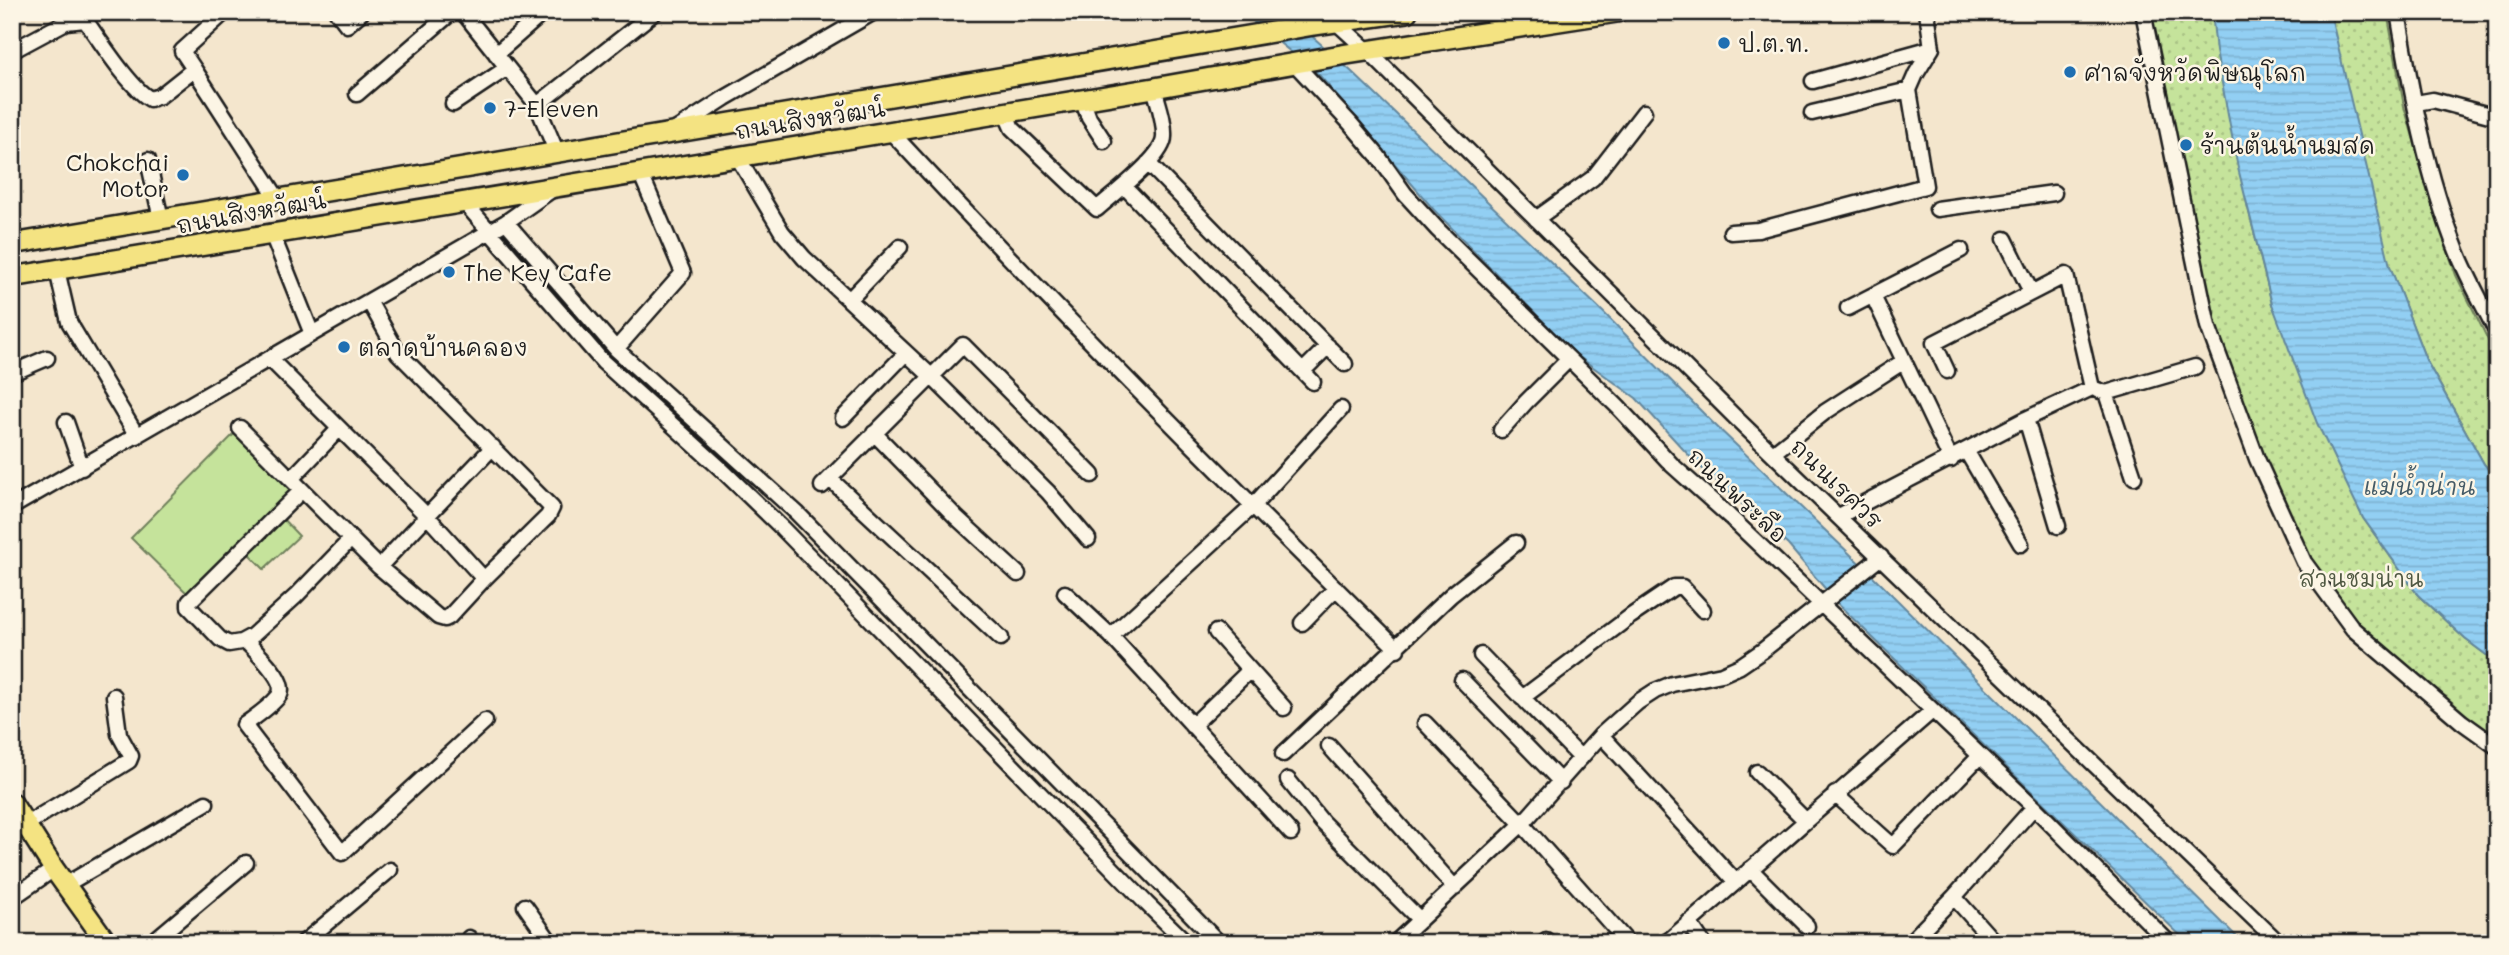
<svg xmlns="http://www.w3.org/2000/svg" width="2509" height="955" viewBox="0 0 2509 955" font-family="Mali,'Playpen Sans Thai',sans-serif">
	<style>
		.grass { fill: url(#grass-dots); stroke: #70805c; stroke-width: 2 }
		.pitch { fill: #c5e39b; stroke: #70805c; stroke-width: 2 }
		.water { fill: url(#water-rules); stroke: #63879d; stroke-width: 2 }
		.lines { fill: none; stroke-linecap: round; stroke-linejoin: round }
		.minor-casing { stroke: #1c1c1c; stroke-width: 19 }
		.major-casing { stroke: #1c1c1c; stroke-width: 24 }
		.minor { stroke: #fcf5e5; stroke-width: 14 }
		.major { stroke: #f4e382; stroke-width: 19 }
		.poi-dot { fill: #1f6fb2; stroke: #fcf5e5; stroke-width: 2.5 }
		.labels { text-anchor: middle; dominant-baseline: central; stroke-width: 5; stroke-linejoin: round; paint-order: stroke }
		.poi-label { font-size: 23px; fill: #1c1c1c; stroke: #fcf5e5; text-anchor: start }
		.street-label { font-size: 23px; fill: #1c1c1c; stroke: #fcf5e5 }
		.park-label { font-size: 23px; fill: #4f5842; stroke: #fcf5e5 }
		.water-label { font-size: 24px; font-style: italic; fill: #455b67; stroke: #fcf5e5 }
	</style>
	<defs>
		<pattern id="grass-dots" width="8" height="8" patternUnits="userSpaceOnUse" patternTransform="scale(1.75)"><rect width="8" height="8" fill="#c5e39b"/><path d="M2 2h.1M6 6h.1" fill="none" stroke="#a9c285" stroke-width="1.8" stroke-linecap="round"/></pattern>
		<pattern id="water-rules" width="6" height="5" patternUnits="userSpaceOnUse" patternTransform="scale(1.75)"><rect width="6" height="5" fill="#92cff3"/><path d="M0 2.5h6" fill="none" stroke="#7db1d0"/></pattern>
	</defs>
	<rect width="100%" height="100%" fill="#f4e6cd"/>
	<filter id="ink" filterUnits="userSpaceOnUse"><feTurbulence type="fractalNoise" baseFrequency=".0143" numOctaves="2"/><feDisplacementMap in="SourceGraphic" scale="14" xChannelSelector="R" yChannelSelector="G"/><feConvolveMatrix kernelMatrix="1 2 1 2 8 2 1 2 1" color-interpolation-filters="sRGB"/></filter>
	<g filter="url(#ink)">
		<!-- grass -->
		<path class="grass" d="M2150,12H2216L2247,204L2272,304L2363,518L2418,595L2465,639L2497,663V747L2353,629L2300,555L2208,326Z
			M2321,12H2387L2404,106L2433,206L2456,275L2497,358V480L2484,464L2426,360L2384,251Z"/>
		<!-- pitch -->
		<path class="pitch" d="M240,428L302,490L278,514L299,536L264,569L244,549L193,599L131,538Z"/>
		<!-- water -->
		<path class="water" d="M1242,12H1285L1352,72L1600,309L1712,422L1875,578L2243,943H2188L1840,606L1788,545L1694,461L1636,398L1575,354L1434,210L1320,76Z
			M2212,12H2330L2390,266L2426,360L2484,464L2497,480V663L2465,639L2418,595L2363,518L2317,423L2272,304L2238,168L2216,51Z"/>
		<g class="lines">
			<!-- minor casing -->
			<g class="minor-casing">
				<path id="minor" d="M337,12L347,25L362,12
					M463,12L537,105L557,153
					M1325,12L1369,52L1736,418L2279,943
					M2143,12L2208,326L2257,459L2304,562L2353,629L2462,722L2497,747
					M2398,12C2411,92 2427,176 2457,251C2468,279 2484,306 2497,333
					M12,51L66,22L85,20C99,39 130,88 150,99L160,96L194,69L278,199
					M496,54L544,12
					M1295,64L1350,123L1378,156L1405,194L1438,230L1618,407L1672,465L1729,516L2034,807L2169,943
					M194,69L182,51L225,12
					M1813,81L1932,48
					M357,94L452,12
					M1082,99L1089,118L1104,141
					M2416,103L2433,100L2497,117
					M453,104L507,68
					M537,105L655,12
					M1005,112L1012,128L1097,209C1112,195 1164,157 1164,137C1165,121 1158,103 1154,88
					M1812,113L1909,90
					M677,129L725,98L874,12
					M890,131C1054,308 1225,479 1397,649
					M737,156L782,232L804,258L931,376L1048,492L1088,539
					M148,160L161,219
					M1148,163L1345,364
					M1124,186L1313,382
					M464,202L603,362L721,469L782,528L1146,903L1187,943
					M1937,209L2054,193
					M1536,219L1593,178L1644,112
					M506,222L616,349L797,513L1219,943
					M1731,232L1758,230L1925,186L1909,90L1916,74L1932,48L1927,12
					M272,234L312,334
					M2005,239L2031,292
					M57,270L69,322L137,436
					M1873,296L1951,460
					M849,300L900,247
					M1848,308L1961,250
					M616,349L683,273L640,172
					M270,359L427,516L493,447
					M1303,371L1328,346
					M1947,371L1934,343L2066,275L2092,388
					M12,373L47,358
					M2106,393L2134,477
					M843,418L906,353
					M2026,419L2058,526
					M66,422L82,468
					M240,428L379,567L438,617L445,619L449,617L484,579L548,516L552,508L398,353L369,301
					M1501,430L1526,402L1569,359
					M874,433L956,517L1018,574
					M1967,452L2021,544
					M1773,453L1825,412L1904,361
					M291,479L339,429
					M830,479L1001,638
					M822,486L963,345L1092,475
					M302,490L189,602V607L220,639L229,644L241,642L252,636L296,596L351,539
					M12,507L506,222L553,189
					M1839,516L2026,419L2092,388L2106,393L2195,367
					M379,567L427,516L484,579
					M1065,593L1111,636L1291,833
					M1302,623L1336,588
					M1216,632L1284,708
					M1111,636L1253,506L1341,409
					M245,640C256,653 291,682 278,697C269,708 255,717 244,725L342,853L485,721
					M1481,655L1581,758
					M1462,680L1561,782
					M1522,698L1631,616L1674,587H1682L1703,610
					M1425,723L1522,824L1628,943
					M1192,726L1250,670
					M1601,735L1736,882
					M1329,746L1455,888
					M1283,754L1451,595L1516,543
					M1757,772L1806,821
					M1288,780L1322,822L1420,920
					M1835,794L1893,846L1979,757
					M12,833L129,761L131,756L119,734L114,696
					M1750,869L1807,926
					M65,885L206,803
					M1954,897L1995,943
					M12,898L54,869
					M525,906L551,943
					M1689,922L1703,943
					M469,938L472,943
					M151,943L246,863
					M303,943L390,870
					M1395,943L1522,824L1601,735L1638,702L1655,691L1672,684L1722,674L1740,666L1762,651L1881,557
					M1543,943L1546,940L1548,943
					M1666,943L1932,711
					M1909,943L1954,897L2034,807"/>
			</g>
			<!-- major casing -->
			<g class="major-casing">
				<path id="major" d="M12,244L1314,25L1407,12
					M12,277L1154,88L1347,54L1617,12
					M12,803L54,869L107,943"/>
			</g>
			<!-- minor -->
			<use href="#minor" class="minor"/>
			<!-- major -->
			<use href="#major" class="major"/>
		</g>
	</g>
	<!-- markers -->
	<g class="poi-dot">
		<circle cx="1724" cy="43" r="7"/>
		<circle cx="2070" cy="72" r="7"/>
		<circle cx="490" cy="108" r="7"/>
		<circle cx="2186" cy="145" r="7"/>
		<circle cx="183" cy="175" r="7"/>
		<circle cx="449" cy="272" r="7"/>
		<circle cx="344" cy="347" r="7"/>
	</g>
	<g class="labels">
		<!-- poi labels -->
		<g class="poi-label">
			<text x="1738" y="43">ป.ต.ท.</text>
			<text x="2084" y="72">ศาลจังหวัดพิษณุโลก</text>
			<text x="504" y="108">7-Eleven</text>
			<text x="2200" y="145">ร้านต้นน้ำนมสด</text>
			<text x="169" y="162" text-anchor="end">Chokchai<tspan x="169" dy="26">Motor</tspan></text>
			<text x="463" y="272">The Key Cafe</text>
			<text x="358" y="347">ตลาดบ้านคลอง</text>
		</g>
		<!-- street labels -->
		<g class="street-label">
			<text transform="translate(810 119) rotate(-9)">ถนนสิงหวัฒน์</text>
			<text transform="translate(251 212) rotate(-10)">ถนนสิงหวัฒน์</text>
			<text transform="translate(1837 483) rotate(44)">ถนนเรศวร</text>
			<text transform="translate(1738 495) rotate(43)">ถนนพระลือ</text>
		</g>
		<!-- park labels -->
		<g class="park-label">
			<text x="2361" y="578">สวนชมน่าน</text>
		</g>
		<!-- water labels -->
		<g class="water-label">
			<text x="2420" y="485">แม่น้ำน่าน</text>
		</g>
	</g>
	<!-- margin -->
	<rect width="2509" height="955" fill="none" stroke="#fcf5e5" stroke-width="42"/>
	<rect x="21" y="21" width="2467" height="913" fill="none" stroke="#1c1c1c" stroke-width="2.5" filter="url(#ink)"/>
</svg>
